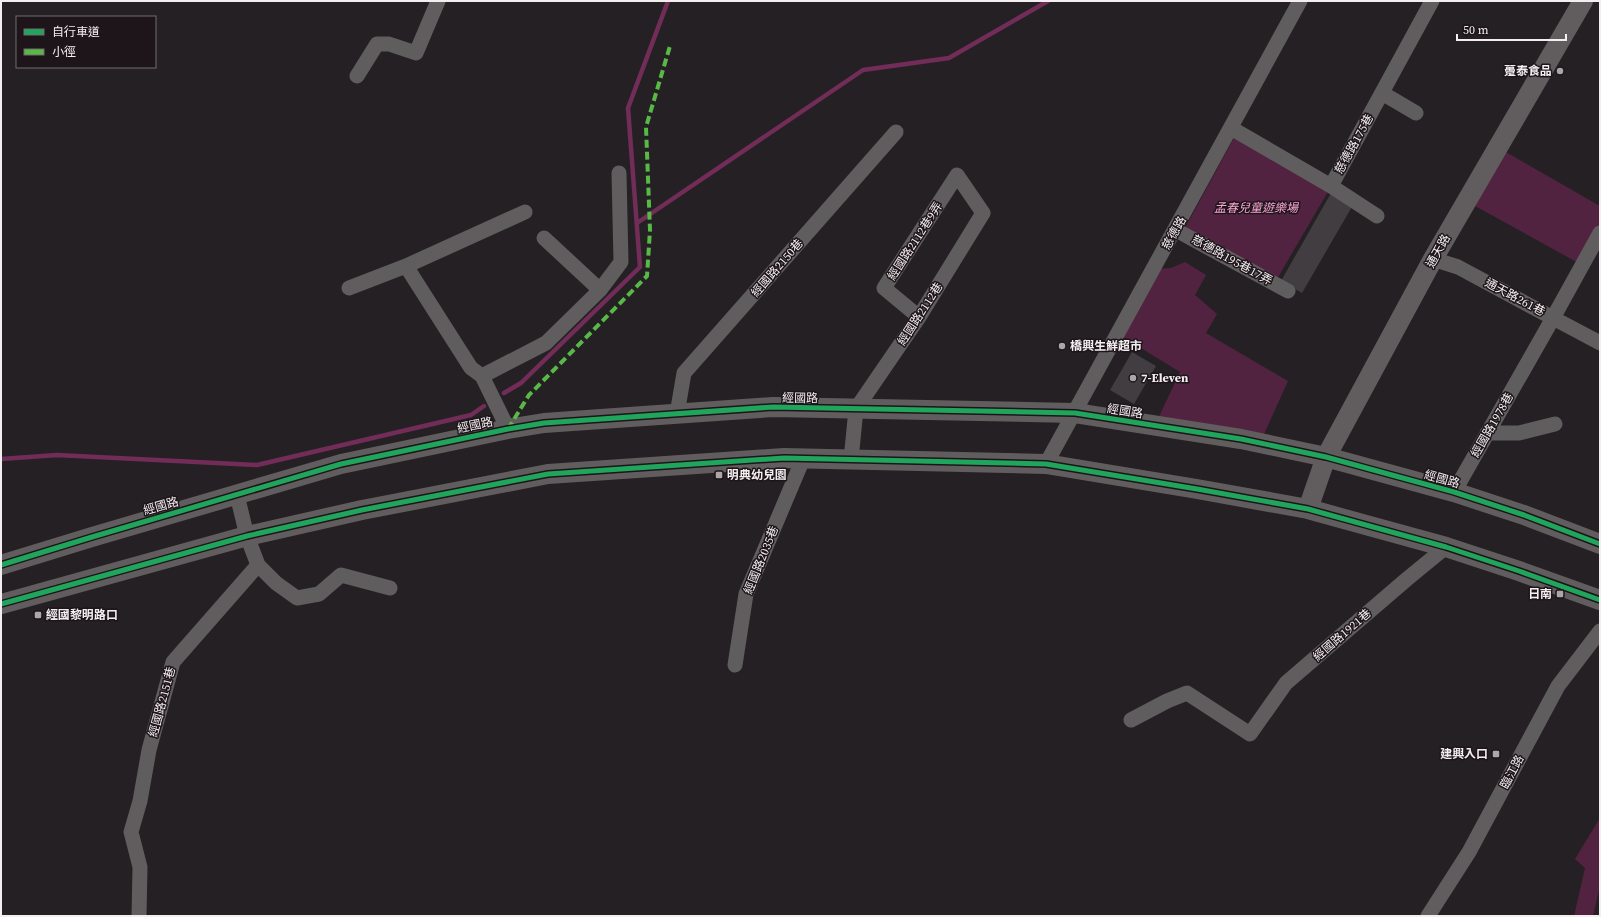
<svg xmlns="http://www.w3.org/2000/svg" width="1601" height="917" viewBox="0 0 1601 917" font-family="'Source Serif 4','Noto Sans TC',serif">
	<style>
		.green { fill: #522340 }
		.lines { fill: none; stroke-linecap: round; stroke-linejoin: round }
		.stream { stroke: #712d58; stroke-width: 4.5 }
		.building { fill: #423d40 }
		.minor { stroke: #5f5d5e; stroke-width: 15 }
		.major { stroke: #615d5f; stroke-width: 20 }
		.quiet { stroke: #58b947; stroke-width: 4; stroke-dasharray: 8 4; stroke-linecap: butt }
		.cycleway-casing { stroke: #1d1519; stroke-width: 8 }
		.cycleway { stroke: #20a55d; stroke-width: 5 }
		.poi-dot { fill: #aca6a9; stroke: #1d1519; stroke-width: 1.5 }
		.labels { text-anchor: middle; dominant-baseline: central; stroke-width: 3; stroke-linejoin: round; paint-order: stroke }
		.poi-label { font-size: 12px; font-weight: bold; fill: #f4eef1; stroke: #1d1519; text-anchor: start }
		.street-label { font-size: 12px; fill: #f4eef1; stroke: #1d1519 }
		.park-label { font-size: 12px; font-style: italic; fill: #f9a3d5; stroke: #1d1519 }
	</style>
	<rect width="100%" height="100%" fill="#252023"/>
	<!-- green -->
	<path class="green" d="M1235,136L1329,190L1277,279L1185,228Z
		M1497,147L1600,206V233L1582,265L1466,201Z
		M1185,262L1206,275L1195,295L1217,314L1206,333L1288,381L1260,443L1155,425L1180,372L1118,334L1154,269L1171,268Z
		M1600,818V886L1593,916H1574L1585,868L1575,859Z"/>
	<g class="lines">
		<!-- stream -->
		<path class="stream" d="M637,223L863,70L949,58L1048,1
			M504,393L521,383L640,267L628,108L668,1
			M1,459L57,455L257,465L471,415L484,406"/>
	</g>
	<!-- building -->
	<path class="building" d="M1331,193L1353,205L1302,293L1281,281Z
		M1132,352L1156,366L1134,404L1110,390Z"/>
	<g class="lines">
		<!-- minor -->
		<path class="minor" d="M357,76L377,44H389L416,53L438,1
			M1382,93L1416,113
			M1231,128L1331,186L1432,1
			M1331,186L1377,216
			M1176,230L1288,291
			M1600,233L1553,318L1600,343
			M544,238L600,290
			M1433,259L1458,267L1553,318L1454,492
			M406,266L471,368L482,376L508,429
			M349,288L406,266L525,212
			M482,376L546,343L600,290L621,262L619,173
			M677,414L684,373L896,132
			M1487,433H1519L1555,424
			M851,460L856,409L919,317L983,213L957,175L884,288L919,317
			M1046,464L1300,1
			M258,565L276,583L297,598L319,594L341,575L390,588
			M735,665L746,594L803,459
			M1131,720L1167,701L1187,693L1250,734L1286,683L1407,579L1446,547
			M139,916L140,867L131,832L140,801L149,750L173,662L258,565L247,536L237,495
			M1428,916L1469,852L1558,686L1600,631"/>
		<!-- major -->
		<path class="major" d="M1308,509L1326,457L1433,259L1583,1
			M1,565L92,537L341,464L508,429L544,423L773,407L1075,413L1241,439L1326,457L1454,492L1524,515L1600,544
			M1,604L247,536L362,510L548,474L784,458L1046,464L1197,489L1308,509L1446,547L1519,571L1600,600"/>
		<!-- quiet -->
		<path class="quiet" d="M508,429L529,395L647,276L650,230L646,127L670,46"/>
		<!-- cycleway casing -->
		<g class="cycleway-casing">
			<path id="cycleway" d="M1,565L92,537L341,464L508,429L544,423L773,407L1075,413L1241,439L1326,457L1454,492L1524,515L1600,544
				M1,604L247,536L362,510L548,474L784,458L1046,464L1197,489L1308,509L1446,547L1519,571L1600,600"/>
		</g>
		<!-- cycleway -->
		<use href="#cycleway" class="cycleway"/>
	</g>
	<!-- markers -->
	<g class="poi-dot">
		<circle cx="1560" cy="71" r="4"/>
		<circle cx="1062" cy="346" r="4"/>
		<circle cx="1133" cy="378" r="4"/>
		<rect x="715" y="471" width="8" height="8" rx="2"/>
		<rect x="1556" y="590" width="8" height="8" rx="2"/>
		<rect x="34" y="611" width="8" height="8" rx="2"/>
		<rect x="1492" y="750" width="8" height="8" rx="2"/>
	</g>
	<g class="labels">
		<!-- poi labels -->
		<g class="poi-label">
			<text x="1552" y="71" text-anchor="end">躉泰食品</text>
			<text x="1070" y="346">橋興生鮮超市</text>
			<text x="1141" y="378">7-Eleven</text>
			<text x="727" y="475">明典幼兒園</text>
			<text x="1552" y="594" text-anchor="end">日南</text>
			<text x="46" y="615">經國黎明路口</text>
			<text x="1488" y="754" text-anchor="end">建興入口</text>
		</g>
		<!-- street labels -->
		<g class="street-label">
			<text transform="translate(1354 144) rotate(-61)">慈德路175巷</text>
			<text transform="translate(1174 233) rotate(-61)">慈德路</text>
			<text transform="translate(915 241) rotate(-57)">經國路2112巷9弄</text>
			<text transform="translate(1438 251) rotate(-61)">通天路</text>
			<text transform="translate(1232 260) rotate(29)">慈德路195巷17弄</text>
			<text transform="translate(777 268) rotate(-49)">經國路2150巷</text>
			<text transform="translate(1515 297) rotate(28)">通天路261巷</text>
			<text transform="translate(920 314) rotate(-57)">經國路2112巷</text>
			<text transform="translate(800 398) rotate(1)">經國路</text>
			<text transform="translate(1125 411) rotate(9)">經國路</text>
			<text transform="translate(475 425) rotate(-12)">經國路</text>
			<text transform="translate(1492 425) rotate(-60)">經國路1978巷</text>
			<text transform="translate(1442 479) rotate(16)">經國路</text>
			<text transform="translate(161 506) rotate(-16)">經國路</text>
			<text transform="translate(761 560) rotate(-68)">經國路2035巷</text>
			<text transform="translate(1342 635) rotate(-41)">經國路1921巷</text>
			<text transform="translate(162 702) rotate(-75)">經國路2151巷</text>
			<text transform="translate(1512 772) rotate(-62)">臨江路</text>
		</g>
		<!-- park labels -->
		<g class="park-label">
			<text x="1256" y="208">孟春兒童遊樂場</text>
		</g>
	</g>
	<!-- border -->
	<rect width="1601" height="917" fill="none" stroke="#f4eef1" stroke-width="4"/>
	<!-- legend -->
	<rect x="16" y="16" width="140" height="52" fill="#1d1519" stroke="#736c6f"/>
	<rect x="24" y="29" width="20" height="6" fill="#20a55d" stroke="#736c6f"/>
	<text x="52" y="36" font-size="12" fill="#f4eef1">自行車道</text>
	<rect x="24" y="49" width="20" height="6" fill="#58b947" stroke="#736c6f"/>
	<text x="52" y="56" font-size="12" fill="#f4eef1">小徑</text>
	<!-- scale -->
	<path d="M1457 34v6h109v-6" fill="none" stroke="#f4eef1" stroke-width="2"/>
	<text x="1463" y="34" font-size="12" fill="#f4eef1" stroke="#1d1519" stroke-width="3" paint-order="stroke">50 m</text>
</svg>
